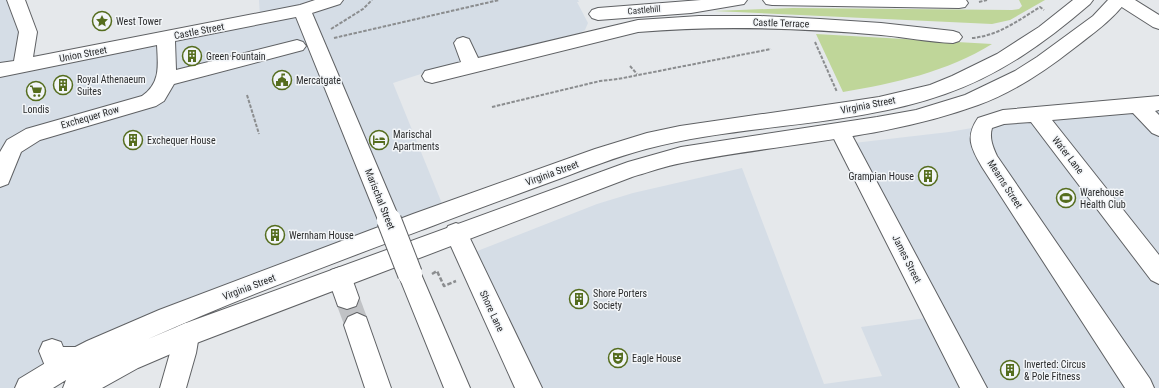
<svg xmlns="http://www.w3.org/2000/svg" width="1159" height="388" viewBox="0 0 1159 388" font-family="'Roboto Condensed',sans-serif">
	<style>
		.built { fill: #d5dde6 }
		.green { fill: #bfd699 }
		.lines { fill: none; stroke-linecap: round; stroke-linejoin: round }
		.minor-tunnel { stroke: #c0c2c5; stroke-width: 24; stroke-dasharray: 24 12; stroke-linecap: butt }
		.minor-casing { stroke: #5f6164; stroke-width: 2 }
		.major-casing { stroke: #5f6164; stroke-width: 2 }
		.path-far1 { stroke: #8b8d8f; stroke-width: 2; stroke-dasharray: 3.5 1.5; stroke-linecap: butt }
		.path { stroke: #8b8d8f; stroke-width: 2.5; stroke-dasharray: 4.5 2; stroke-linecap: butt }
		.minor { fill: #fff; fill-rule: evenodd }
		.major { fill: #fff; fill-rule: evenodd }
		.minor-bridge-casing { stroke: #5f6164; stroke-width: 26; stroke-linecap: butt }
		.minor-bridge { stroke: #fff; stroke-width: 24 }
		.labels { text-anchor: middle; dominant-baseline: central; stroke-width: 3; stroke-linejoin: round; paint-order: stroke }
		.far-street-label { font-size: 9px; fill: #2b2c2d; stroke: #f2f5f8 }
		.poi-label { font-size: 10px; fill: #2b2c2d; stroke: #f2f5f8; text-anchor: start }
		.street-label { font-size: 10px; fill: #2b2c2d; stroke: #f2f5f8 }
	</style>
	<rect width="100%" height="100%" fill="#e5e8eb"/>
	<!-- built -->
	<path class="built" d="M0,0H16L22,66L260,18L259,0H578L579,2H577L588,23L585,30L578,34L455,63L393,83L445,211L28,388H0Z
		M1159,108V388H524L462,257L597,204L633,193L742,168L824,384L882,376L861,327L933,317L845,144L949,132L1006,122Z"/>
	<!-- green -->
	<path class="green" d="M1019,0H1045L1010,20L992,24L714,11L793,8L1012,10L1019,9L1022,6Z
		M816,34L992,44C947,72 895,83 843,92Z"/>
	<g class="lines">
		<!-- minor-tunnel -->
		<path class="minor-tunnel" d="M347,298L357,325"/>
		<!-- minor casing -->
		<g class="minor-casing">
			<path id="minor" d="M7,0H25L37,32L33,57L300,5L315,0H343L340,4L312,13L400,220L397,227L389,229L381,227L378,220L296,17L175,41L176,70L297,40L303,42L306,46L303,50L174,84L164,101L156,106L40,140L21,152L8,184L0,187V152L7,140L26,129L142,96C161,83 158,65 157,45L0,77V63L14,61L19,32Z
				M701,0H747L744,4L738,5L691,13L598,20L592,18L589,14L592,10L598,8Z
				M763,0H966L968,3L965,7L959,8L772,5L766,4Z
				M1114,0H1135L1159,15V29L1153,27L1117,4Z
				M699,16H760L820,19L881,23L953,31L959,33L962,37L959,41L953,43C929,42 905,37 881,35C800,28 719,25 638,32L432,83L425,81L422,76L425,71L461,62L454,43L457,39L463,37L469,39L478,58L638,20Z
				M1159,96V110L1155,111L1159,115V136L1152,133L1133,113L1052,120L1159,255V284L1151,280L1031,122L1004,124L992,128C989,138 993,147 997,156L1150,379L1154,388H1125L982,167C971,148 965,137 978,118L1003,110Z
				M840,123L847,126L987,388H960L830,131L833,126Z
				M456,223L464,226L542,388H515L445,233L448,226Z
				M410,263L418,267L470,388H444L398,274L402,267Z
				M340,267L349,270L359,298L356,306L347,309L338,306L328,278L331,270Z
				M357,313L366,317L391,388H365L344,325L348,317Z
				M186,323L195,327L199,335L196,353L186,388H160L170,353L173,335L177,327Z
				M52,339L61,342L63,347H78L87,351L91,360L87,369C72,375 60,372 45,366L39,351L43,342Z"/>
		</g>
		<!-- major casing -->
		<g class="major-casing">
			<path id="major" d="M1073,0H1093L1090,4C1046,42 1000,75 945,94C849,128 743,123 646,149C616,157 588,168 559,179C518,194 477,209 435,225C339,261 242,297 148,339L186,323L628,162L681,147L877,117L916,110L965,95L1015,71L1037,57L1093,16L1108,0H1127C1113,20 1092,34 1073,49C1045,71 1012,93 978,105C882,140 781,143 682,163C665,166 649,172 632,177L194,344L138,368L102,388H63L66,380L53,388H15L19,379L52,359L87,341L159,310L413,214L595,149L647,133L680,126L846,102L879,97L930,85L952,76L997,54L1039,27Z"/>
		</g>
		<!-- path-far1 -->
		<path class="path-far1" d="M979,2L987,0
			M331,29L363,9L372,0
			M334,38L499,0
			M972,38C998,36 1019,20 1040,7L1044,10
			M815,42L837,92
			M630,66L637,74
			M247,95L259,134
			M492,107L600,81L618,79L771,49"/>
		<!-- path -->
		<path class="path" d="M432,274L437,271L444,286L456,281"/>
		<!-- minor -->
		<use href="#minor" class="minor"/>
		<!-- major -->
		<use href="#major" class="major"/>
		<!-- minor-bridge casing -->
		<g class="minor-bridge-casing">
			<path id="minor-bridge" d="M389,220L410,274"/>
		</g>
		<!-- minor-bridge -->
		<use href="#minor-bridge" class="minor-bridge"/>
	</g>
	<!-- icons -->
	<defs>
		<g id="sight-ring" transform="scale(1)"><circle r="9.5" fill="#f2f5f8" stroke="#556d1e" stroke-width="1.5"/><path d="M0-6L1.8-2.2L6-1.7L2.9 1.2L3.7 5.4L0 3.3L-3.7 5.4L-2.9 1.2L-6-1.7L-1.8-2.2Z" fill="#556d1e"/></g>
		<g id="building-ring" transform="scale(1)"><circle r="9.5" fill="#f2f5f8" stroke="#556d1e" stroke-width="1.5"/><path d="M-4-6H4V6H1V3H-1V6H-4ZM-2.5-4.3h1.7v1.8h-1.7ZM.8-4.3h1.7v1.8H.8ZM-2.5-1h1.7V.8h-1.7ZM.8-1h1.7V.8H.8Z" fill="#556d1e"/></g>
		<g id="civic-ring" transform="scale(1)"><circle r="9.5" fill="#f2f5f8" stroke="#556d1e" stroke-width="1.5"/><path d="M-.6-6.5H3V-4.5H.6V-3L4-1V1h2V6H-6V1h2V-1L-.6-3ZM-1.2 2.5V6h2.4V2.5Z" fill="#556d1e"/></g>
		<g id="supermarket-ring" transform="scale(1)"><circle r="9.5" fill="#f2f5f8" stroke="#556d1e" stroke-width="1.5"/><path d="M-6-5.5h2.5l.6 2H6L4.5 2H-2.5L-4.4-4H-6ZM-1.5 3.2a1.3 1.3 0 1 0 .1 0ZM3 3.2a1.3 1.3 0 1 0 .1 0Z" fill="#556d1e"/></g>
		<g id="hotel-ring" transform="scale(1)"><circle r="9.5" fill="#f2f5f8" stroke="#556d1e" stroke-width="1.5"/><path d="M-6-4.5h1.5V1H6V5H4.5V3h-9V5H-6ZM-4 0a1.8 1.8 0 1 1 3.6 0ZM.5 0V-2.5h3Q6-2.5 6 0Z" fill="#556d1e"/></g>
		<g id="stadium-ring" transform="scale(1)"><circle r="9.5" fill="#f2f5f8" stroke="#556d1e" stroke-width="1.5"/><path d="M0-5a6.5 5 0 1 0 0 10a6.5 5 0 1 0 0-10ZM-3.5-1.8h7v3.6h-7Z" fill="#556d1e"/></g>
		<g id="theatre-ring" transform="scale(1)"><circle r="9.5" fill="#f2f5f8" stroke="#556d1e" stroke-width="1.5"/><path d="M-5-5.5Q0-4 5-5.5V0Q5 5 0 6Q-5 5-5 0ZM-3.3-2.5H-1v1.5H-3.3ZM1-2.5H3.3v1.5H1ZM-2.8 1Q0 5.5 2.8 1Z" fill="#556d1e"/></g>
	</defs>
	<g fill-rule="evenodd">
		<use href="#sight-ring" x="102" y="21"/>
		<use href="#building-ring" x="192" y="56"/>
		<use href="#civic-ring" x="282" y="80"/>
		<use href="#building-ring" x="63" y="85"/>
		<use href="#supermarket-ring" x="36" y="91"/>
		<use href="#building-ring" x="133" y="140"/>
		<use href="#hotel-ring" x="379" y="140"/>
		<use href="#building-ring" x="928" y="176"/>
		<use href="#stadium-ring" x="1066" y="198"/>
		<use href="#building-ring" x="275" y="235"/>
		<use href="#building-ring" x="579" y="299"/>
		<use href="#theatre-ring" x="618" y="358"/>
		<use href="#building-ring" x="1010" y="370"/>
	</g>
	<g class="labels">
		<!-- far-street labels -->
		<g class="far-street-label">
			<text transform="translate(644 10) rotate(-5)">Castlehill</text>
		</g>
		<!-- poi labels -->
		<g class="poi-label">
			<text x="116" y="21">West Tower</text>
			<text x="206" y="56">Green Fountain</text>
			<text x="77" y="79">Royal Athenaeum<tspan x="77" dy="12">Suites</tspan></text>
			<text x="296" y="80">Mercatgate</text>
			<text x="36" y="109" text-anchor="middle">Londis</text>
			<text x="393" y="134">Marischal<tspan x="393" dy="12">Apartments</tspan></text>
			<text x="147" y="140">Exchequer House</text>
			<text x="914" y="176" text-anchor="end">Grampian House</text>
			<text x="1080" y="192">Warehouse<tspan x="1080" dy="12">Health Club</tspan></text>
			<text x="289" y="235">Wernham House</text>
			<text x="593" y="293">Shore Porters<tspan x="593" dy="12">Society</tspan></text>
			<text x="632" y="358">Eagle House</text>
			<text x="1024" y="364">Inverted: Circus<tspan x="1024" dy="12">&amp; Pole Fitness</tspan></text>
		</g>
		<!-- street labels -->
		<g class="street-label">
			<text transform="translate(781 23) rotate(2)">Castle Terrace</text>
			<text transform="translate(199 31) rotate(-11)">Castle Street</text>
			<text transform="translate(83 54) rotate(-11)">Union Street</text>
			<text transform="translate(868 105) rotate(-11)">Virginia Street</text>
			<text transform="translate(90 117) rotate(-16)">Exchequer Row</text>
			<text transform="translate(1068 155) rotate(52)">Water Lane</text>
			<text transform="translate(552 173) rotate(-20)">Virginia Street</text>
			<text transform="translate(1005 184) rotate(57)">Mearns Street</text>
			<text transform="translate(380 199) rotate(68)">Marischal Street</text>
			<text transform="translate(907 259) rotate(63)">James Street</text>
			<text transform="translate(249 287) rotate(-21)">Virginia Street</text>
			<text transform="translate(492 311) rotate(65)">Shore Lane</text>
		</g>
	</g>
</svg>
